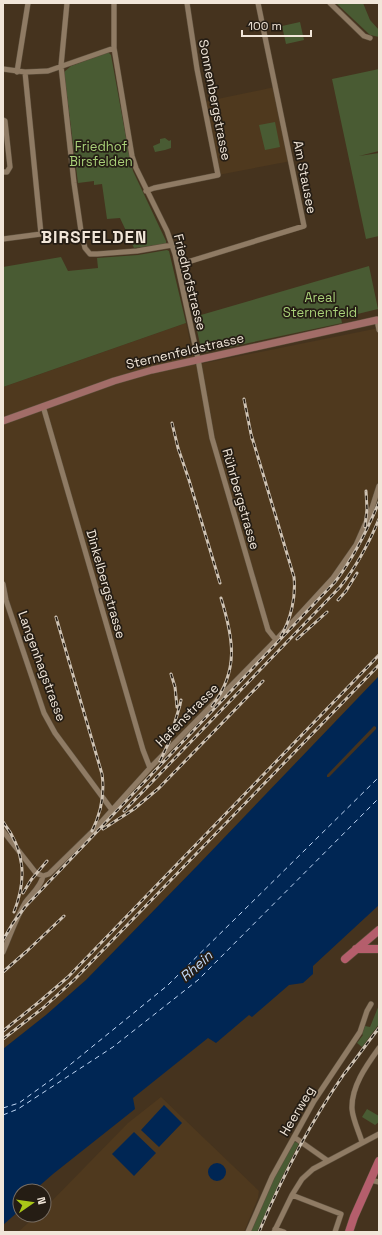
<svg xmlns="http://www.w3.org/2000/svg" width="382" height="1235" viewBox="0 0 382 1235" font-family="'Space Grotesk',sans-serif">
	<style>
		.built { fill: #4f391e }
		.green { fill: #495b33 }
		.water { fill: #002654 }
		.pier { fill: #45331e }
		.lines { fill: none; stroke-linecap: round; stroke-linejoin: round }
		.ferry { stroke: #c0d7f6; stroke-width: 1; stroke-dasharray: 5 4; stroke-linecap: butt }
		.street-casing { stroke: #5e503d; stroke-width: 6 }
		.secondary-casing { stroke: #5e503d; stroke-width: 8 }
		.primary-casing { stroke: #5e503d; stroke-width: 9 }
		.street { stroke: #8f7b64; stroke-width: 5 }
		.secondary { stroke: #a26d68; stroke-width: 7 }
		.primary { stroke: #b55e6c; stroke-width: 8 }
		.rail-casing { stroke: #cfc3b4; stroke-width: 3 }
		.rail { stroke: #251d14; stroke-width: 1.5; stroke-dasharray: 4.5; stroke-linecap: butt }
		.labels { text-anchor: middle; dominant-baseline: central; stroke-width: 3.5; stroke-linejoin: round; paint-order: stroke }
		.street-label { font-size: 13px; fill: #f1e6d9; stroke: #251d14 }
		.park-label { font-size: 13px; fill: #a8d078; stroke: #251d14 }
		.water-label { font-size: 14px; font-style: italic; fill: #c0d7f6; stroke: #251d14 }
		.district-label { font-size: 17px; font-weight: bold; letter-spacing: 1px; fill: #f1e6d9; stroke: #251d14 }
	</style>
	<rect width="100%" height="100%" fill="#45331e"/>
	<!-- built -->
	<path class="built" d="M275,87L291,161L218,175L203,102Z
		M186,323L195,365L379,328V676L200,863L86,980L46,1015L3,1049V387Z
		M161,1097L259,1191L258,1198L244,1232H18L37,1215H44V1209L128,1123Z"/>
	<!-- green -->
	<path class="green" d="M336,3H363L370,20L379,30V37L370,35Z
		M300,22L304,40L286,44L282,26Z
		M106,53H109L111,55L129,154L133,171L166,241V244L134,248L120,218L107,219L102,184L94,185V181L78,183L64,72L71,66Z
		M379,69V151L359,156L379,153V236L366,239L332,79Z
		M275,122L280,147L265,150L259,125Z
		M165,138L169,141L171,140V148L165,150L155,152L153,146L160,143V139Z
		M167,250L169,251L186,323L3,387V267L61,257L68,271L98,268L97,258L138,255Z
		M369,266L378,309L341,318L342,323L202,353L194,317Z
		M379,1005V1024L362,1047L357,1043L363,1035L362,1034L365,1026L370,1027Z
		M367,1109L379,1116V1122L375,1125L362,1117Z
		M295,1142L299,1143L279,1183L257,1232H250L274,1177L292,1143Z"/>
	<!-- water -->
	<path class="water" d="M379,676V905L313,966V974L303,983L289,985L252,1017L249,1015L216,1043L208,1038L133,1098L135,1109L53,1174L37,1188L36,1191H20V1210L3,1225V1049L46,1015L86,980L200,863Z
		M164,1105L182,1123L159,1147L141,1130Z
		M134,1132L156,1153L134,1176L112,1154Z
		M208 1172a9 9 0 1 1 18 0a9 9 0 1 1-18 0Z"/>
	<!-- pier -->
	<path class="pier" d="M374,726L376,727V729L329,777H327V775Z"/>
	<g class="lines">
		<!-- ferry -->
		<path class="ferry" d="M3,1108L19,1103L55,1077L168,985L379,777
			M3,1115L18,1109L113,1047L198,980L379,798"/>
		<!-- street casing -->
		<g class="street-casing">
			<path id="street" d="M67,3L61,66L74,183L81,231L85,248L90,254H97L137,251L172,245
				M114,3V48L132,156L136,168L167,231L175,254L198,359L212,438L268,630L276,640
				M330,3L364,36L370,38
				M3,69L25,72L48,71L114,48
				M17,72L28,3
				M3,120L5,121L10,167L7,172H3
				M146,191L154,188L218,175L197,69L187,3
				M3,239L41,234L25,72
				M178,265L304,226L258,3
				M377,320L379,330
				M43,406L143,750L150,768
				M3,584L6,600L44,713L55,733L112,810
				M3,831L36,873L43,876
				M43,876L49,874L95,829L150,768L276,640L333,578L356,545L371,511L379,486
				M3,952C10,936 16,918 25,903C31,894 41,887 43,876
				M294,1137L328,1161
				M362,1142C359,1132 353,1120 352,1109C351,1087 366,1066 379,1048
				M370,1180L379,1182
				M292,1195L341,1214L335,1232
				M275,1229L284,1232
				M248,1232L272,1177L314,1101L360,1032L367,1011L371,1004
				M274,1232L292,1195L302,1179L313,1169L379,1134"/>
		</g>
		<!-- secondary casing -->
		<g class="secondary-casing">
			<path id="secondary" d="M3,421L114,381L152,370L377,320"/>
		</g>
		<!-- primary casing -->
		<g class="primary-casing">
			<path id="primary" d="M356,949H379
				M345,959L379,930
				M349,1232L354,1217L379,1161"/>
		</g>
		<!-- street -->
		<use href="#street" class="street"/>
		<!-- secondary -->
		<use href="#secondary" class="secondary"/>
		<!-- primary -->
		<use href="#primary" class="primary"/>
		<!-- rail casing -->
		<g class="rail-casing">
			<path id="rail" d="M244,399L252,439
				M172,423L178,448L189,480L220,583
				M251,434L294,577C296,597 291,619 281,636
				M365,527L367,509L366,491
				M338,600L346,591L357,573
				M56,617L102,774C105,795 101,813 92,831
				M297,639L327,612
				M171,674L175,687L177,707
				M212,706C240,670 233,637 221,598
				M160,761L169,742L180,705L181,700
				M124,811L340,587C357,566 369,543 379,519
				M3,822C25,850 27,879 14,912
				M103,829L134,809L159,788L263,681
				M23,893L31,880L47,861
				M3,940L13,923L25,907L335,582C354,557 367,531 379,502
				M3,972L27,951L64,916
				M3,1031L39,1002L68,977L379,655
				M3,1039L43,1008L74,980L379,665
				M259,1232C282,1177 310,1123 344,1074C356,1059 367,1043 379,1028"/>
		</g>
		<!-- rail -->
		<use href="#rail" class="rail"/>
	</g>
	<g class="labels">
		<!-- street labels -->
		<g class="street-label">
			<text transform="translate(215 100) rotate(79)">Sonnenbergstrasse</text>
			<text transform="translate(305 177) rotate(79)">Am Stausee</text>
			<text transform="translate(190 282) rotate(76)">Friedhofstrasse</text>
			<text transform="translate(185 351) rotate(-13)">Sternenfeldstrasse</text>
			<text transform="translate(241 499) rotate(74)">Rührbergstrasse</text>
			<text transform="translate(106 584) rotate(74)">Dinkelbergstrasse</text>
			<text transform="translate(42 666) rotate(70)">Langenhagstrasse</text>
			<text transform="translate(187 715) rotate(-45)">Hafenstrasse</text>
			<text transform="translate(297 1111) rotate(-59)">Heerweg</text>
		</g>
		<!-- park labels -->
		<g class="park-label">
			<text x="101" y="146">Friedhof<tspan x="101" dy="15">Birsfelden</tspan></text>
			<text x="320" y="297">Areal<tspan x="320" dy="15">Sternenfeld</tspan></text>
		</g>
		<!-- water labels -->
		<g class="water-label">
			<text transform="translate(196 966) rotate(-42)">Rhein</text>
		</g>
		<!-- district labels -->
		<g class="district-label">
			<text x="94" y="237">BIRSFELDEN</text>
		</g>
	</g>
	<!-- border -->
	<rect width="382" height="1235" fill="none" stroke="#f1e6d9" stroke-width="8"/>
	<!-- north arrow -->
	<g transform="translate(32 1203) rotate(77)"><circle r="19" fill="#251d14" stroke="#776d63"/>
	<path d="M0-3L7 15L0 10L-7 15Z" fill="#aac718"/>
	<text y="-6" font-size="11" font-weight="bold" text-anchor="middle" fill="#f1e6d9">N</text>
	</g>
	<!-- scale -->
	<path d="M242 30v6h69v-6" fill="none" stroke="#f1e6d9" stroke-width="2"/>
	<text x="248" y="30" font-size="12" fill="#f1e6d9" stroke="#251d14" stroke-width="3" paint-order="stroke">100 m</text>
</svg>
